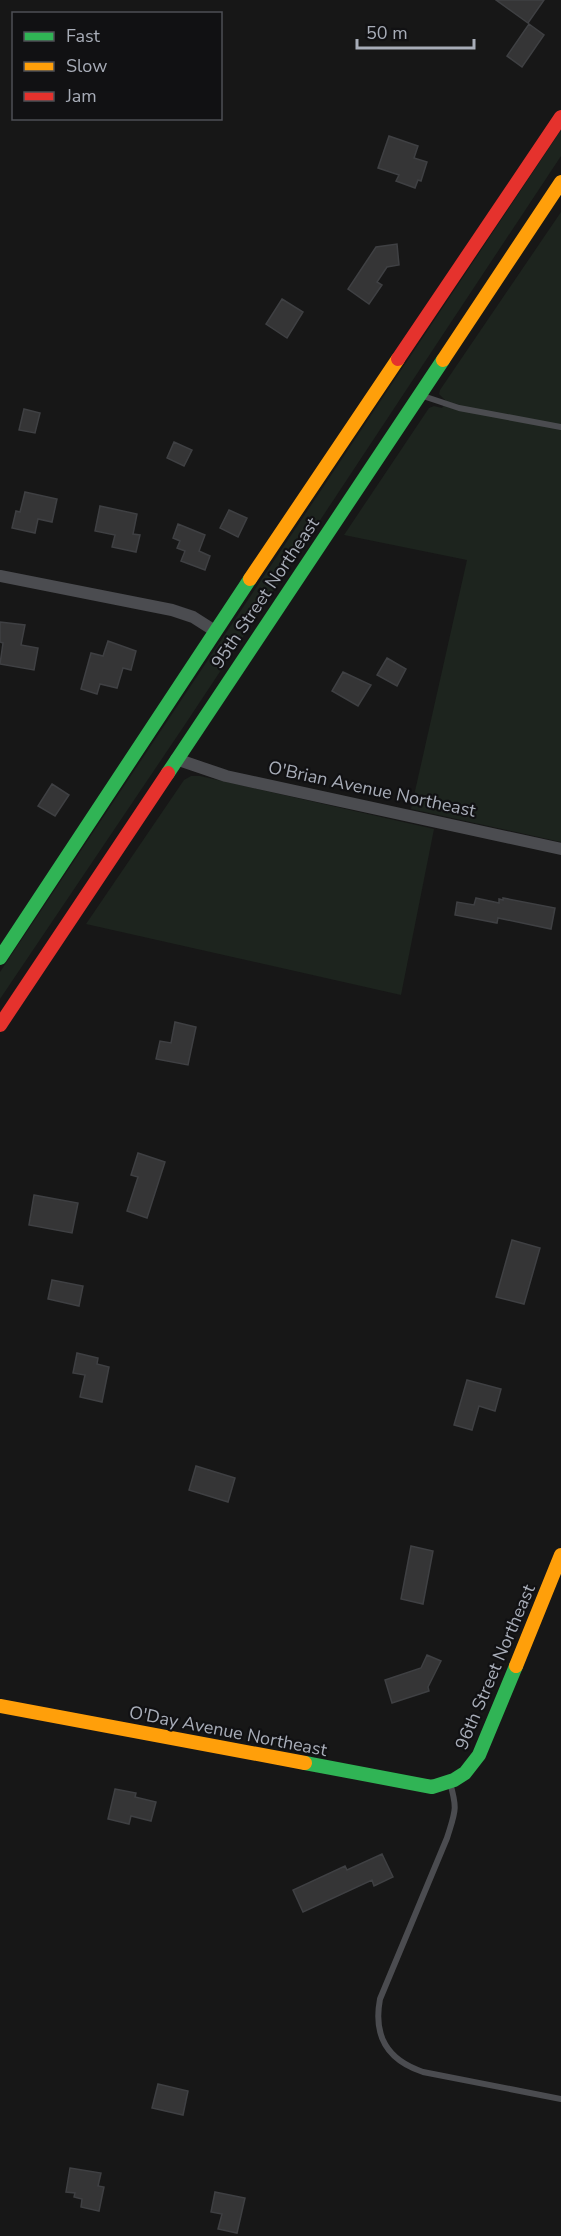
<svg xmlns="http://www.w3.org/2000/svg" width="561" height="2236" viewBox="0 0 561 2236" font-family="'Nunito Sans',sans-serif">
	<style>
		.green { fill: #1d241e }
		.building { fill: #353536; stroke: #3f4043; stroke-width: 1.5 }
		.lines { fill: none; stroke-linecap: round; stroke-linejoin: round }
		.lane { stroke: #4b4c50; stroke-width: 6 }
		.street { stroke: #4b4c50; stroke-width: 12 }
		.fast { stroke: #30b455; stroke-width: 14 }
		.slow { stroke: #ff9f0a; stroke-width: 14 }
		.jam { stroke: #e5322d; stroke-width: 14 }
		.labels { text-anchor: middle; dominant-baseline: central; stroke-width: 4.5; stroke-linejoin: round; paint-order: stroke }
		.street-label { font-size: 18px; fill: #a8adb8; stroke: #111113 }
	</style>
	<rect width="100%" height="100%" fill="#171717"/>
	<!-- green -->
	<path class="green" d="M561,130V156L186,723L0,999V972Z
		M561,212V842L411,809L467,560L344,535L429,408L434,406L442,408L446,401L439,394L440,390Z
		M191,776H200L434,829L401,995L86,924L184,780Z"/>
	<!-- building -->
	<path class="building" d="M496,0H544L528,23Z
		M529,24L544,35L522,67L507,56Z
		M389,136L418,146L414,158L427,162L421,181L418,180L415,188L396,181L399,175L378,168Z
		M397,244L399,265L387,267L377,282L382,285L369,304L348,289L376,247Z
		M282,299L303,312L287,338L266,324Z
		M24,409L40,413L35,433L19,430Z
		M174,442L192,450L184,466L167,458Z
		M25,492L57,499L52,522L38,519L35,533L12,528L16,511L20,512Z
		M100,506L137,514L133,534L140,535L136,552L112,547L115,535L95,531Z
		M229,510L247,518L238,537L220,528Z
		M178,524L205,535L199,551L210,556L205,570L181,561L185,551L177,548L180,541L173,538Z
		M0,622L25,625L21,645L38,648L34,670L0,664L3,643L0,642Z
		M108,641L136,651L131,670L123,668L117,688L100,684L97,694L81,689L91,653L103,656Z
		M387,658L406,669L397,686L377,675Z
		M343,672L371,685L358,706L332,691Z
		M52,784L69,795L55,816L38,806Z
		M476,898L499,903V899L503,900V898L555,908L551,929L498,918L497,923L455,915L457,902L474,905Z
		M175,1022L196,1027L188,1065L156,1059L160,1041L171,1043Z
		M138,1153L165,1162L147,1218L127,1211L138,1177L131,1175Z
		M34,1195L78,1203L72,1233L29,1225Z
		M512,1240L540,1248L524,1304L496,1297Z
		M52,1280L83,1286L79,1306L48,1299Z
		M77,1353L98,1358L97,1364L109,1367L102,1402L80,1397L85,1375L73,1373Z
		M467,1380L501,1389L495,1411L479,1406L472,1430L454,1425Z
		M196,1466L235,1478L228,1502L189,1490Z
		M411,1546L433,1551L423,1604L401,1599Z
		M427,1655L441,1661L428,1687L429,1691L392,1703L385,1680L421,1668Z
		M115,1789L136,1793L135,1797L156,1802L151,1821L131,1816L129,1824L108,1819Z
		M382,1854L393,1877L374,1886L372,1880L303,1912L293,1890L345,1866L347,1870Z
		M158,2084L188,2091L183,2115L152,2108Z
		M70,2168L101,2173L98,2186L104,2187L99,2211L81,2207L82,2199L74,2197L75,2193L66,2192Z
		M215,2192L245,2198L237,2233L218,2229L222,2214L211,2212Z"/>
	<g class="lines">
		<!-- lane -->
		<path class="lane" d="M423,396L459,408L561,427
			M450,1783C458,1810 455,1812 447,1838L380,1999C373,2036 387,2060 423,2072L561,2099"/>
		<!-- street -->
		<path class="street" d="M0,576L172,610L193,617L215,631
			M176,759L226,776L561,849"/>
		<!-- fast -->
		<path class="fast" d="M168,773L443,360
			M0,958L250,579
			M305,1763L432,1787L454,1780L465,1773L479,1755L516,1666"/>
		<!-- slow -->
		<path class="slow" d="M443,360L561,182
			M250,579L398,359
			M516,1666L561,1555
			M0,1706L305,1763"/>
		<!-- jam -->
		<path class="jam" d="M398,359L561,117
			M0,1025L168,773"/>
	</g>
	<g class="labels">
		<!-- street labels -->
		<g class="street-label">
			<text transform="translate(265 593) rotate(-56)">95th Street Northeast</text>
			<text transform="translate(372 789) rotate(12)">O'Brian Avenue Northeast</text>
			<text transform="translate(495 1667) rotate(-67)">96th Street Northeast</text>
			<text transform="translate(228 1731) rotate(11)">O'Day Avenue Northeast</text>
		</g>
	</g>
	<!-- legend -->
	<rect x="12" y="12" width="210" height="108" fill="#111113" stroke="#4d4f55" stroke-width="1.5"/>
	<rect x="24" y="32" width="30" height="9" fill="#30b455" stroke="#4d4f55" stroke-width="1.5"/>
	<text x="66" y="42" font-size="18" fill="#a8adb8">Fast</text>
	<rect x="24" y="62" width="30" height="9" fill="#ff9f0a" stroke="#4d4f55" stroke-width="1.5"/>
	<text x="66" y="72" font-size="18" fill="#a8adb8">Slow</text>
	<rect x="24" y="92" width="30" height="9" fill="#e5322d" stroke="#4d4f55" stroke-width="1.5"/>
	<text x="66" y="102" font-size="18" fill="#a8adb8">Jam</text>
	<!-- scale -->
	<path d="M357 39v9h117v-9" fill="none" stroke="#a8adb8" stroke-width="3"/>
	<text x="366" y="39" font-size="18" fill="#a8adb8" stroke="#111113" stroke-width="4.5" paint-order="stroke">50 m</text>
</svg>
